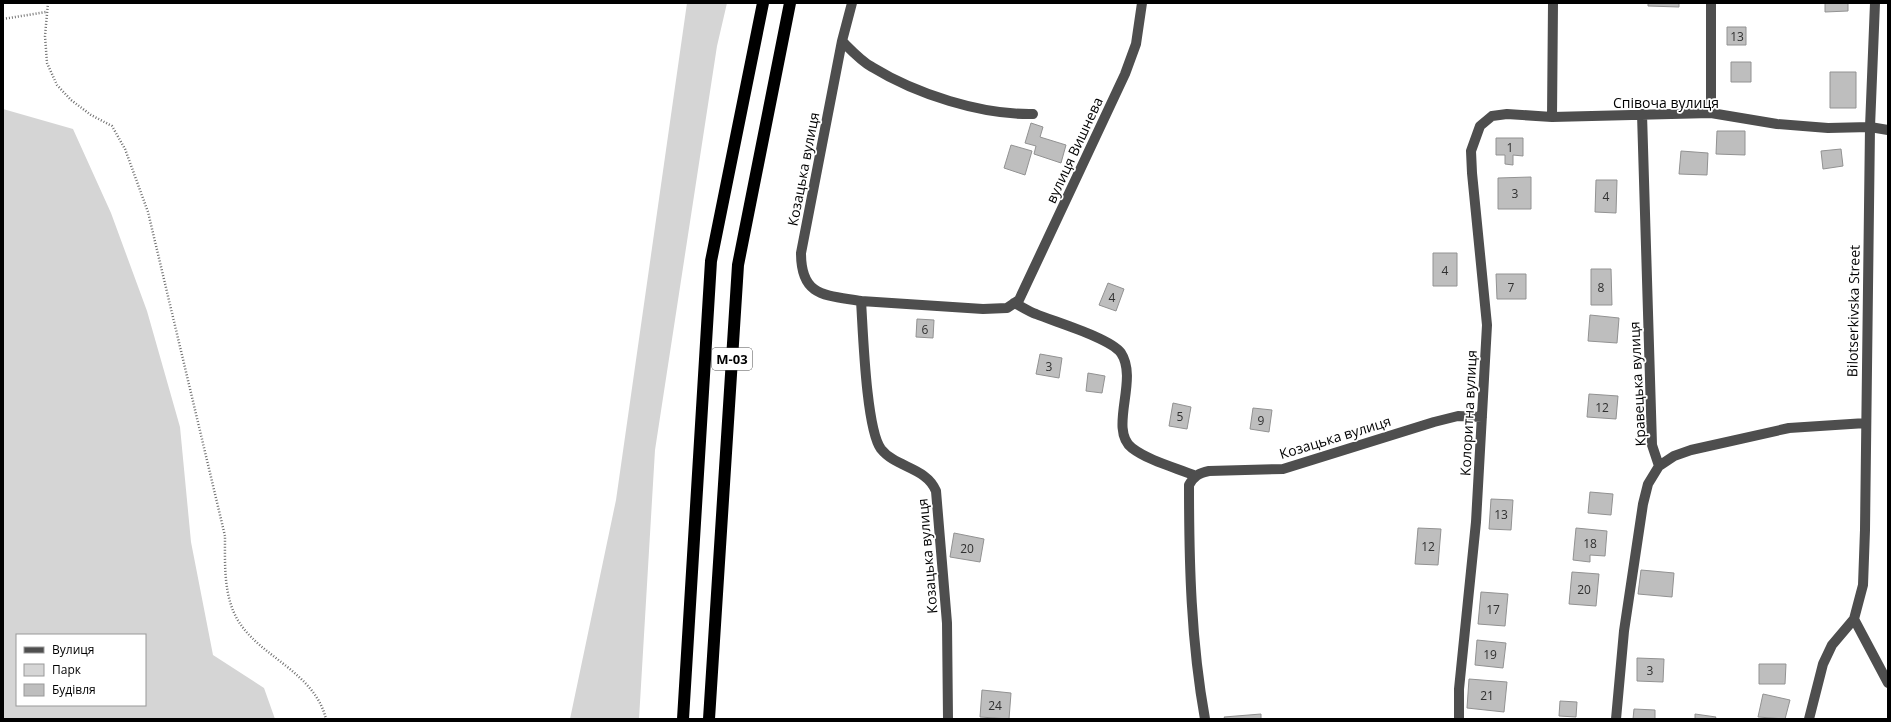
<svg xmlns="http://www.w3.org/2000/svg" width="1891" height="722" viewBox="0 0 1891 722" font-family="'Open Sans',sans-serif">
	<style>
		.green { fill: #d5d5d5; fill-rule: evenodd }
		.building { fill: #bebebe; stroke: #929292 }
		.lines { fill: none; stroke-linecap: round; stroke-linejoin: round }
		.path { stroke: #707070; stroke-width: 2.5; stroke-dasharray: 1 2; stroke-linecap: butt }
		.minor { stroke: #4e4e4e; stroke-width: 10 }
		.highway { stroke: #000; stroke-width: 12 }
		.labels { text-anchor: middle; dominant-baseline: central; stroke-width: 3.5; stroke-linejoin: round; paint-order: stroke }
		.number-label { font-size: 12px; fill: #303030 }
		.shield { fill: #fff; stroke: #4c4c4c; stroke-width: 1 }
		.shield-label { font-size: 13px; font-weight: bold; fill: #000 }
		.street-label { font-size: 14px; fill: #000; stroke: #fff }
	</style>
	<rect width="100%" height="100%" fill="#fff"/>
	<!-- green -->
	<path class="green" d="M687,3H727L717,46L655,450L639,719H570L616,500Z
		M3,109L73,129L111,213L147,311L180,427L191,542L213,655L264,688L275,719H3ZM17,635H145V705H17Z"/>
	<!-- building -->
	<path class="building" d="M1648,3H1679V7L1648,6Z
		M1825,3H1848V11L1825,12Z
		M1727,27H1746V45H1727Z
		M1731,62H1751V82H1731Z
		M1830,72H1856V108H1830Z
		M1031,123L1043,127L1040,137L1066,145L1061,163L1034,154L1036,146L1025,143Z
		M1717,131H1745V155L1716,154Z
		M1496,138H1523V156L1513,155V165L1505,164V155H1496Z
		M1011,145L1032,151L1025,175L1004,168Z
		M1841,149L1843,166L1823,169L1821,151Z
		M1681,151L1708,153L1707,175L1679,174Z
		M1531,177V209H1498V178Z
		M1596,180H1617L1616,213L1595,212Z
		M1433,253H1457V286H1433Z
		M1591,269H1611L1612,305H1591Z
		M1496,274H1526V299H1497Z
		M1108,283L1124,289L1116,311L1099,305Z
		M1590,315L1619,318L1617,343L1588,341Z
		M917,319L934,320L933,338L916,337Z
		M1040,354L1062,358L1059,378L1036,374Z
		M1088,373L1105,376L1102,393L1086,391Z
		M1589,394L1618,396L1616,419L1587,417Z
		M1173,403L1191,407L1187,429L1169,426Z
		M1253,408L1272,410L1269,432L1250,429Z
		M1590,492L1613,494L1611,515L1588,513Z
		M1491,499L1513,500L1511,530L1489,529Z
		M1418,528L1441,529L1438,565L1415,564Z
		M1576,528L1607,531L1605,556L1590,555V562L1573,560Z
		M954,533L984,539L980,562L950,557Z
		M1641,570L1674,573L1672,597L1638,594Z
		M1572,572L1599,574L1596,606L1569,604Z
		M1481,592L1508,594L1505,626L1478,624Z
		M1477,640L1506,643L1503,668L1475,665Z
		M1637,658L1664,659L1663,682L1637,681Z
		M1759,664H1786L1785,684H1759Z
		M1469,679L1507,682L1504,712L1467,708Z
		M982,690L1011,693L1009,719L980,717Z
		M1763,694L1790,700L1785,719L1758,717Z
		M1560,701L1577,702L1576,717L1559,716Z
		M1634,709L1655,710V719H1633Z
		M1261,714V719H1225L1224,717Z
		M1695,714L1716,717L1715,719H1695Z"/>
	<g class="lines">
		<!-- path -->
		<path class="path" d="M48,3L45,36L47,63L57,85L71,100L91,115L112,126L125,149L148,212L225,536C225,565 223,600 241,625C264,658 315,674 326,719
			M3,19L46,12"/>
		<!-- minor -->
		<path class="minor" d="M852,3L842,41L801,253C801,297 825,295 861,301C863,330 866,429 881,449C896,468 926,467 936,491L947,623L948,719
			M1711,3V113
			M842,41C851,50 861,61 872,67C916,94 981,115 1033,114
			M1552,117L1553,3
			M861,301L983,309L1007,308L1019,300L1125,74L1136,44L1142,3
			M1014,303C1021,306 1028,311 1036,314C1055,322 1110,338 1121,353C1139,380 1108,429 1132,448C1149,461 1177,468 1196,476
			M1659,466L1674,456L1691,450L1789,428L1866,423
			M1854,619L1888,683
			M1205,719C1191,642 1189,563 1189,485C1194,476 1199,473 1209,471L1283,469L1434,422L1458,416L1482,417
			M1459,719V689L1476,522L1487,325L1472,173L1471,151L1480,126L1492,116L1507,114L1552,117L1711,113L1777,124L1828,128L1870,127L1888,130
			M1616,719L1624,631L1643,504L1648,484L1659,466L1652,445L1642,114
			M1809,719L1823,664L1832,645L1854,619L1863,585L1865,530L1870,127L1875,3"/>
		<!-- highway -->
		<path class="highway" d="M683,719L711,261L763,3
			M709,719L738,265L790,3"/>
	</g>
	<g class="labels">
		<!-- number labels -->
		<g class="number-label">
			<text x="1737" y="36">13</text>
			<text x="1510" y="147">1</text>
			<text x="1515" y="193">3</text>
			<text x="1606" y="196">4</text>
			<text x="1445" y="270">4</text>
			<text x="1511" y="287">7</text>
			<text x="1601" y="287">8</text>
			<text x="1112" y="297">4</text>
			<text x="925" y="329">6</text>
			<text x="1049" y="366">3</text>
			<text x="1602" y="407">12</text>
			<text x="1180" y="416">5</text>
			<text x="1261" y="420">9</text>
			<text x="1501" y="514">13</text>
			<text x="1590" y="543">18</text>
			<text x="1428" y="546">12</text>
			<text x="967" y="548">20</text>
			<text x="1584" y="589">20</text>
			<text x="1493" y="609">17</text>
			<text x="1490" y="654">19</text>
			<text x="1650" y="670">3</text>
			<text x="1487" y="695">21</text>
			<text x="995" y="705">24</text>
		</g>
		<!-- shield labels -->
		<rect class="shield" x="712" y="348" width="40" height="22" rx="3"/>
		<g class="shield-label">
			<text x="732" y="359">М-03</text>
		</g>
		<!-- street labels -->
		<g class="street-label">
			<text x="1666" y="102">Співоча вулиця</text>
			<text transform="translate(1074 150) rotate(-65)">вулиця Вишнева</text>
			<text transform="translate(803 169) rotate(-79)">Козацька вулиця</text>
			<text transform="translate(1853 311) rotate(-89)">Bilotserkivska Street</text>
			<text transform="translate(1637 384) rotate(-93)">Кравецька вулиця</text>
			<text transform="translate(1468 413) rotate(-87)">Колоритна вулиця</text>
			<text transform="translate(1335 437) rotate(-17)">Козацька вулиця</text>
			<text transform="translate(927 556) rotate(-95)">Козацька вулиця</text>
		</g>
	</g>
	<!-- border -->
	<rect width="1891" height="722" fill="none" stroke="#000000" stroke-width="8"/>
	<!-- legend -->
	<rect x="16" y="634" width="130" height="72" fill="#ffffff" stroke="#999999"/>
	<rect x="24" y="647" width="20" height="6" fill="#4e4e4e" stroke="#999999"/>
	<text x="52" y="654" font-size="12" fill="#000000">Вулиця</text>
	<rect x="24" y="664" width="20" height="12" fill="#d5d5d5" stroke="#999999"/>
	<text x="52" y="674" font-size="12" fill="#000000">Парк</text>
	<rect x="24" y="684" width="20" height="12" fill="#bebebe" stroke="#999999"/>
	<text x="52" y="694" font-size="12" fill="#000000">Будівля</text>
</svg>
